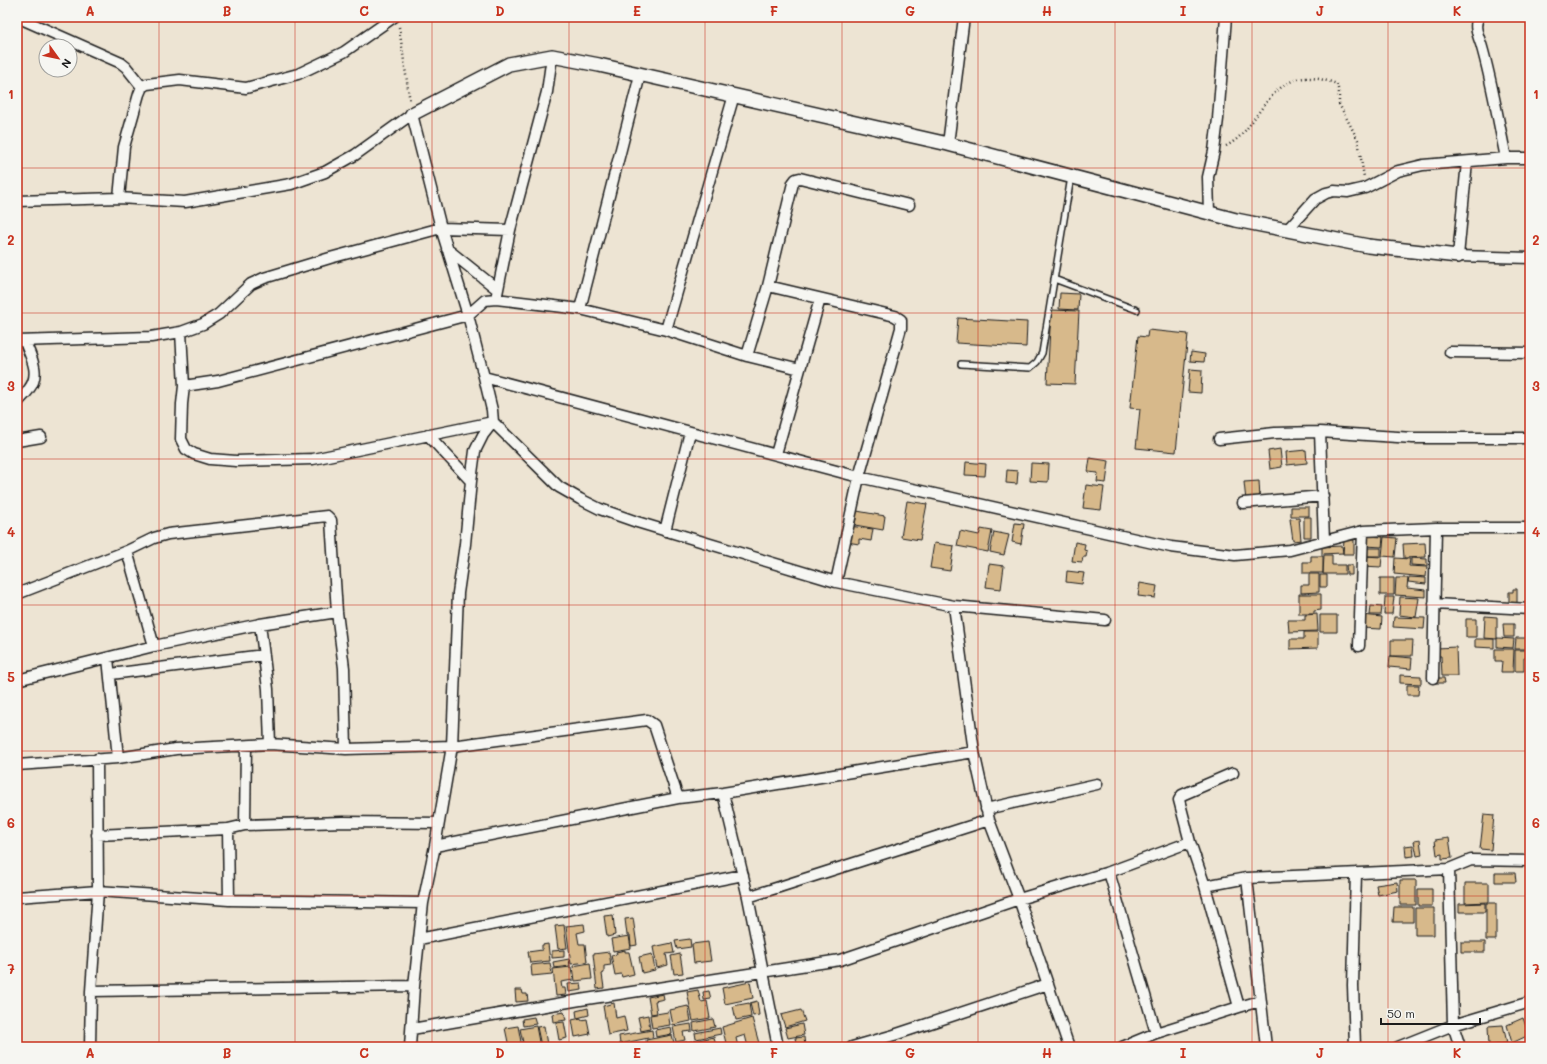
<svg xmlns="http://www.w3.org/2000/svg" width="1547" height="1064" viewBox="0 0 1547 1064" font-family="Mali,sans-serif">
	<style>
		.building { fill: #d7b98b; stroke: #1c1c1c }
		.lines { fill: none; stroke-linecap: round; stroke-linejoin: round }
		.service-casing { stroke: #1c1c1c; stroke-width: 8 }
		.minor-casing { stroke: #1c1c1c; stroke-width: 13 }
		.tertiary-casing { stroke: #1c1c1c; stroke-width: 16 }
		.path { stroke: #1c1c1c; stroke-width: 2.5; stroke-dasharray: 1 3; stroke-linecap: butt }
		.service { stroke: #f6f6f2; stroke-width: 5 }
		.minor { stroke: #f6f6f2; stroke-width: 10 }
		.tertiary { stroke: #f6f6f2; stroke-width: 13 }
		.grid { fill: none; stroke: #c8321e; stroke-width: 1; stroke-opacity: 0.55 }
		.neatline { fill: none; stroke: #c8321e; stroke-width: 1.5 }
		.grid-label { font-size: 13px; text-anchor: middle; font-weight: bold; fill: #c8321e }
	</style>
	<rect width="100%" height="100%" fill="#ede4d3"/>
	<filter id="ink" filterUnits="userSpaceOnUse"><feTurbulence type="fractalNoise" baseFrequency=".025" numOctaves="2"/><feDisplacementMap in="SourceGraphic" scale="8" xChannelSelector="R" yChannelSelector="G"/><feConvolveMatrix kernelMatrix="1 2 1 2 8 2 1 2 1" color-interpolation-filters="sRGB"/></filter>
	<g filter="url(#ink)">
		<!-- building -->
		<path class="building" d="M1060,293L1079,294L1078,310L1059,309Z
			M1051,310L1079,311L1075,384L1047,383Z
			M958,318L1027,322L1026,347L956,343Z
			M1148,330L1188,334L1176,452L1136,448L1140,409L1130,408L1138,336L1147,337Z
			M1191,352L1205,354L1204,362L1190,361Z
			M1190,369L1202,370L1201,393L1188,392Z
			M1280,449L1282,467L1270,469L1268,451Z
			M1306,450L1307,463L1287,465L1286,452Z
			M1090,458L1109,461L1106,483L1097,482L1098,473L1088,472Z
			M966,462L986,464L985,476L965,475Z
			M1031,463L1049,464L1048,482L1030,481Z
			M1007,470L1018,471L1017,484L1006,483Z
			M1259,481L1260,499L1246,501L1244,482Z
			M1086,485L1104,487L1101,510L1083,508Z
			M907,501L927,504L920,540L901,537Z
			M1291,507H1309V516H1291Z
			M857,511L885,516L883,530L855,525Z
			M1304,517H1311V537H1304Z
			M1299,518L1301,540L1293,541L1290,519Z
			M1015,523L1024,524L1021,544L1012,542Z
			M849,526L873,529L871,541L859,539V544L847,542Z
			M981,529L992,531L988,552L957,546L960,531L979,535Z
			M994,532L1009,535L1004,555L990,552Z
			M1367,536L1383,537L1382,547L1366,546Z
			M1384,537L1397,538L1395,557L1382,556Z
			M1344,540H1354V554H1343Z
			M1075,542L1085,544L1084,550L1087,551L1086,557H1083L1082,562L1072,561Z
			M934,543L954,546L950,571L930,568Z
			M1425,543L1426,557L1404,558L1403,544Z
			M1342,546L1343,553L1322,554V547Z
			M1365,548H1381V556H1364Z
			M1324,555H1332V565H1345V574H1323Z
			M1311,556H1323V573H1303V562H1311Z
			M1364,556L1382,557L1381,567L1363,566Z
			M1395,558L1410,559L1409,566L1427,567L1426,577L1394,574Z
			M1411,558L1427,559V566L1411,565Z
			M989,564L1004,566L1001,589L986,587Z
			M1346,565H1352V575H1347Z
			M1067,571L1084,573L1082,584L1066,582Z
			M1309,574H1319V592L1301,593V585H1309Z
			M1320,575H1327V587H1320Z
			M1409,577L1426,578V584L1408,582Z
			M1380,578H1394V595H1380Z
			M1396,578H1408L1407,588L1426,590V597L1395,595Z
			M1140,583L1157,586L1155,598L1138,596Z
			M1513,589H1517V604H1509V592H1513Z
			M1299,594H1321V610L1314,611V614H1299Z
			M1385,597H1394L1392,614H1384Z
			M1400,597L1419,598L1416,617L1399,615Z
			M1371,606L1382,607L1381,615H1370Z
			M1317,614L1318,631L1289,632L1288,620H1305V615Z
			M1320,615H1337V632H1320Z
			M1362,615L1382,617L1381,629L1361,628Z
			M1485,616L1497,617V639L1484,638Z
			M1394,617L1425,618L1424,629L1393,627Z
			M1466,619H1476V637H1466Z
			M1503,624H1514V637H1504Z
			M1304,632H1318V648L1290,649V639H1304Z
			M1497,638L1514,639L1513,648L1497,647Z
			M1516,638H1530V649H1515Z
			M1475,639H1494V648L1475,647Z
			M1391,640H1413L1412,656H1391Z
			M1456,647L1457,676H1442L1441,656H1437V648Z
			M1495,649H1514L1513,672H1501L1502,661H1495Z
			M1515,650H1530V658H1524V671H1515Z
			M1390,656L1412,658L1411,669L1389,667Z
			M1400,675L1421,676V684L1400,683Z
			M1434,678H1444L1445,683H1434Z
			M1407,685H1419L1418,695H1407Z
			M1484,814L1494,815L1491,850L1480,849Z
			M1449,838L1452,858L1442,859V854L1437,855L1435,840Z
			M1420,840L1422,855L1417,856L1414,841Z
			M1413,845L1414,856L1406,857L1405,846Z
			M1495,873H1515L1516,882H1495Z
			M1400,880H1416V905H1400Z
			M1397,882L1398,891L1378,895L1376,885Z
			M1465,883H1489V902L1465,903Z
			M1418,889H1432V906H1418Z
			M1485,903V912H1459V904Z
			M1486,903H1496V940H1486Z
			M1394,907H1413V922H1393Z
			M1415,908H1434V935H1415Z
			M613,915L615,935L607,937L604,916Z
			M633,918L637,945L631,946L630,935H627L625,919Z
			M584,924L585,931L577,933L579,944H585L587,962L571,964L566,926Z
			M564,925L567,948L558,949L555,926Z
			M629,936L631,948L613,951L611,939Z
			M690,939L691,947L677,949L675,941Z
			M708,942L711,961L694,963L692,944Z
			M1461,942H1485V952H1461Z
			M672,943L674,953L666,954L668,965L657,968L653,947Z
			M548,944L550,961L530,963L528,952L542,950V945Z
			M564,950V957L552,958V951Z
			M625,950V952H629L634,974L622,977L621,974L615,975L611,955L617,954L616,952Z
			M609,952L611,965L604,966V973L602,974L604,988L597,989L593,954Z
			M652,954L655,970L642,973L639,957Z
			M680,954L683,973L674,974L671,956Z
			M569,959L570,966L554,968L553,962Z
			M550,963L552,974L532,976L531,965Z
			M590,963L592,979L575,981L573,966Z
			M571,967L573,980L561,982L562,988H565L566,995L556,996L553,969Z
			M750,982L753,998L725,1004L722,988Z
			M581,983L582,990L569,992L568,984Z
			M515,990H522L523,994H527L528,1001L516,1002Z
			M698,990L701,1002L707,1001L710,1018L693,1021L687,992Z
			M709,991L711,999L704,1000L703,992Z
			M663,994L664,999L655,1001L657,1013L651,1014L648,997Z
			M757,1001L759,1015L753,1016L750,1003Z
			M614,1003L616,1018L624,1016L627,1031L608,1035L603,1006Z
			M749,1003L751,1017L736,1020L733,1006Z
			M688,1006L691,1021L673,1025L670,1010Z
			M588,1008L589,1015L577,1018L576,1011Z
			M801,1010L805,1021L785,1027L781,1015Z
			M564,1012L566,1020L553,1022L552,1014Z
			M668,1012L670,1025L652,1028L650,1015Z
			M648,1015L650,1029L641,1031L638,1017Z
			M534,1017L536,1024L523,1026L522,1019Z
			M581,1018V1020L587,1019L590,1034L575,1037L572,1020Z
			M752,1018L760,1047H748L745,1035L736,1038L738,1047H727L722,1027Z
			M1523,1018L1529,1035L1512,1043L1507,1025Z
			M713,1019L715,1027L694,1031L693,1023Z
			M564,1022L567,1038L559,1040L556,1023Z
			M691,1024L692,1031L683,1032L685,1040L676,1042L673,1027Z
			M802,1024L804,1035L788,1038L785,1028Z
			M1503,1025L1507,1043L1489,1046L1488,1026Z
			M518,1026L522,1047H509L505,1028Z
			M536,1026L540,1047H524L520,1029Z
			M544,1026L547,1045L541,1046L537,1027Z
			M671,1027L672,1034L656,1037L655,1030Z
			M720,1028L721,1034L696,1039L695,1033Z
			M652,1030L653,1037L620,1044L619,1036Z
			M672,1035L674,1043L647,1047L646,1040Z
			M714,1037L716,1047H695L694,1041Z
			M804,1037L805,1047H797L795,1038Z
			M692,1041L694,1047H677L676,1044Z"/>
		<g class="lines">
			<!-- service casing -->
			<g class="service-casing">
				<path id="service" d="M1054,279L1137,310
					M961,364L1030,368L1037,362L1042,353L1071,177"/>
			</g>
			<!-- minor casing -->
			<g class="minor-casing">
				<path id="minor" d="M17,17L121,63L126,67L142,87
					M1479,17C1473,25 1478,35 1481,44C1492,81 1498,120 1506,158H1530
					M948,144L964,17
					M1467,162L1458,256L1530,258
					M119,198L124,147L139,94L142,87L147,84L180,80L246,88L298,74L344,52L394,17
					M17,201L119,198L185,202L291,184L325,172L355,155L412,114L441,228L468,315L484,377L492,410L493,422L559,487L580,499L600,509L637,522L836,582L954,606L1105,620
					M1209,213L1208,177L1214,151L1218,119L1226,17
					M1287,230L1315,199L1326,193L1334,191L1348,192L1365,188L1398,171L1423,165L1506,158
					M447,249L497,289
					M768,286L895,316L901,320V328L859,477L836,582
					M496,299L510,230L547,92L552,56
					M580,309L640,75
					M666,330L734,95
					M181,332L184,386L182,404L181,439L186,449L194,454L210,459L236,461L313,459L493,422
					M17,341L151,337L181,332L203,324L219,314L251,284L264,278L330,258L441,228L510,230
					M1450,352L1530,353
					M747,356L800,369L776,454
					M800,369L820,299
					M484,377L859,477L1171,547L1235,555L1290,550L1363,531L1436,528H1530
					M184,386L218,381L468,315L485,300L496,299L580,309L666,330L747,356L768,286L793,183L796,179L800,178L909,205
					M17,403C21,398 26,394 29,389C41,374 31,357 25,342
					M1320,432L1324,541
					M428,435L471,481
					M1219,439L1275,433L1320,432L1413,438H1530
					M17,441L41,437
					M1243,503L1323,496
					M665,531L690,432
					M127,551L154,646
					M17,594L127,551L154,538L168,534L327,516L331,520L337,612L344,668L346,749
					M1434,604L1530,609
					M954,606L974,752
					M260,624L268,689L270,744
					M1359,646L1363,531
					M108,658L118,758
					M111,674L264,655
					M1433,678L1436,528
					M17,680L154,646L260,624L337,612
					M17,765L118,758L176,749L270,744L346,749L452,746L647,720L654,725L678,798
					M1233,773L1182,795L1179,800L1190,842L1205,886L1239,1007L1260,1001
					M723,793L748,897L778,1047
					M986,809L1097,784
					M245,825L246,746
					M228,829L229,900
					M97,835L228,829L245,825L343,822L439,823
					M435,846L678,798L723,793L974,752L989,820L1019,899L1069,1047
					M1449,869L1453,1025L1460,1047
					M1109,872L1156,1033
					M1247,878L1266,1047
					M1205,886L1247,878L1449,869L1471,860L1530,861
					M17,897L98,891L229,900L423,903
					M748,897L989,820
					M419,939L743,875
					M91,991L414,986
					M412,1029L580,1000L840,960L1019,899L1109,872L1190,842
					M90,1047L91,991L98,891L97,759
					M410,1047L414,986L423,903L435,846L452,746L458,593L465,544L471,481L475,451L483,435L493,422
					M852,1047L894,1035L1048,984
					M1122,1047L1156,1033L1239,1007
					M1355,1047L1353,985L1356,873
					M1398,1047L1453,1025L1530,1002"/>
			</g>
			<!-- tertiary casing -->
			<g class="tertiary-casing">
				<path id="tertiary" d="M412,114L509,64L552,56L599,65L948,144L1236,220L1368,246L1458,256"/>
			</g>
			<!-- path -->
			<path class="path" d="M399,27L410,102
				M1226,146C1244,137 1250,123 1262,108C1269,98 1280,86 1292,81C1305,75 1324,79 1337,84L1339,93V104L1358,140L1364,177"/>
			<!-- service -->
			<use href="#service" class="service"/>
			<!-- minor -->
			<use href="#minor" class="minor"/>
			<!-- tertiary -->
			<use href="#tertiary" class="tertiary"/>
		</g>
	</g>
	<!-- grid -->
	<path class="grid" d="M159,17V1047M295,17V1047M432,17V1047M569,17V1047M705,17V1047M842,17V1047M978,17V1047M1115,17V1047M1252,17V1047M1388,17V1047M17,168H1530M17,313H1530M17,459H1530M17,605H1530M17,751H1530M17,896H1530"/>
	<!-- margin -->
	<rect width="1547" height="1064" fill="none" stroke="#f6f6f2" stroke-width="44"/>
	<!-- north arrow -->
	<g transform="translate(58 58) rotate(123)"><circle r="19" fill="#f6f6f2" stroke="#9f9f9c"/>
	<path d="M0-3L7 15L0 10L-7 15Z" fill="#c8321e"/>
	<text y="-6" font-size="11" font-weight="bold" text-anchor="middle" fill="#1c1c1c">N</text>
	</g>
	<!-- scale -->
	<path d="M1381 1018v6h99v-6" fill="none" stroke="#1c1c1c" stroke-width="2"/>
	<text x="1387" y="1018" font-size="12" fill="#1c1c1c" stroke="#f6f6f2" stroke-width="3" paint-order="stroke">50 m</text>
	<rect x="22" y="22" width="1503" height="1020" class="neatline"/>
	<g class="grid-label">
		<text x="90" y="16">A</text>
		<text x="227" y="16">B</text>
		<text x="364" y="16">C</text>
		<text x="500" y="16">D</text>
		<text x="637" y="16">E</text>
		<text x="774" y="16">F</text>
		<text x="910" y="16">G</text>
		<text x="1047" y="16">H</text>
		<text x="1183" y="16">I</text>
		<text x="1320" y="16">J</text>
		<text x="1457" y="16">K</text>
		<text x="11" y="99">1</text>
		<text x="1536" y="99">1</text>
		<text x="11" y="245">2</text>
		<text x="1536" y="245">2</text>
		<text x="11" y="391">3</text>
		<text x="1536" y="391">3</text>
		<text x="11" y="537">4</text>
		<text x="1536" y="537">4</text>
		<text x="11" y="682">5</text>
		<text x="1536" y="682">5</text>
		<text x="11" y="828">6</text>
		<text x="1536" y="828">6</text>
		<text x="11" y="974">7</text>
		<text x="1536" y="974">7</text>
		<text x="90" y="1058">A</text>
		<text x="227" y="1058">B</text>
		<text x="364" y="1058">C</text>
		<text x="500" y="1058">D</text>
		<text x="637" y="1058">E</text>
		<text x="774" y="1058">F</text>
		<text x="910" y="1058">G</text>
		<text x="1047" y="1058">H</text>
		<text x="1183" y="1058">I</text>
		<text x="1320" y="1058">J</text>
		<text x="1457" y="1058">K</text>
	</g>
</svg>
